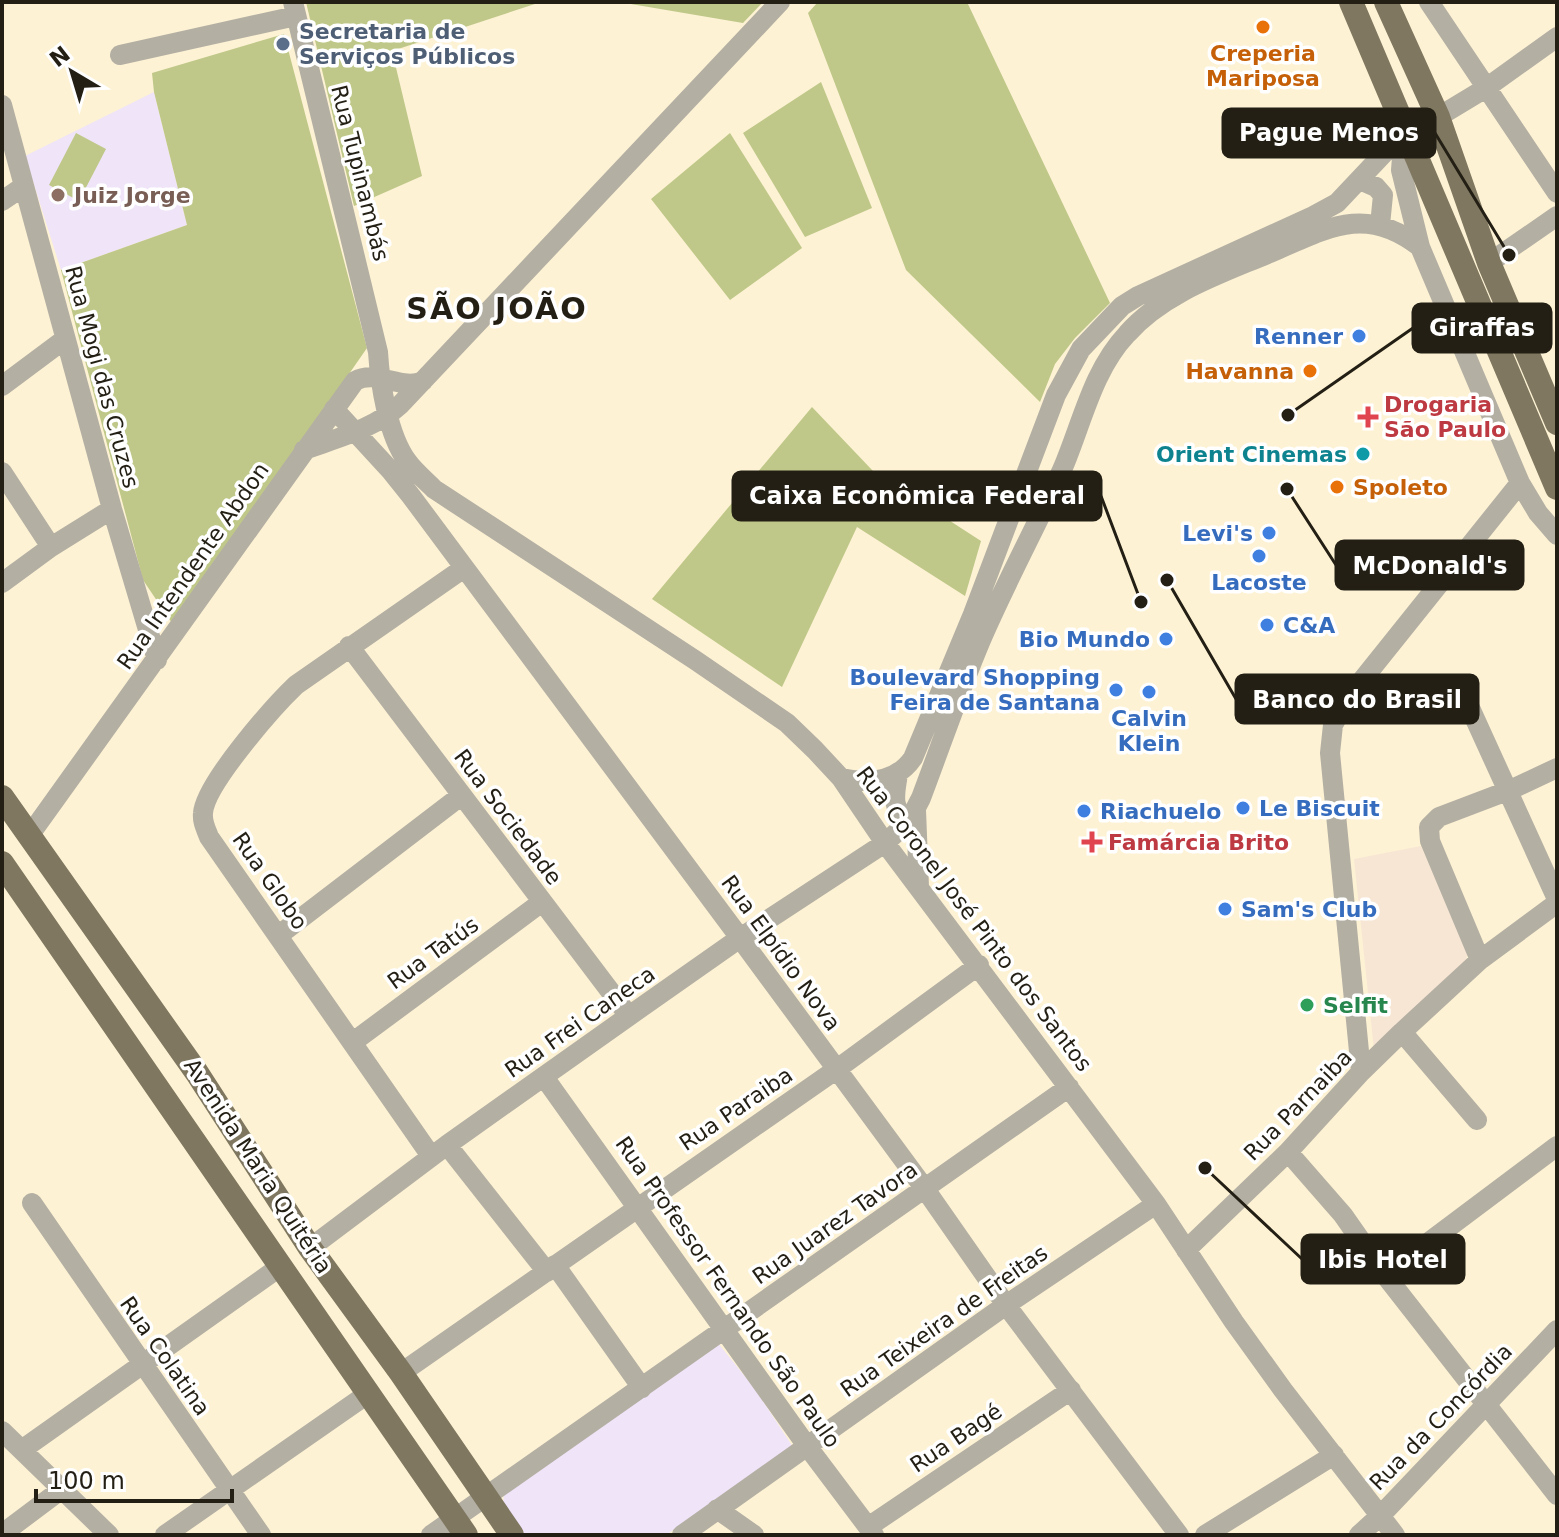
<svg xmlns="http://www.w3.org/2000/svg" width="1559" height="1537" viewBox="0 0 1559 1537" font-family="'DejaVu Sans',sans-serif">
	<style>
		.industrial { fill: #f7e6d4 }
		.education { fill: #efe4f8 }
		.green { fill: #bfc888 }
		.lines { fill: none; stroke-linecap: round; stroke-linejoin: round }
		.minor { stroke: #b4afa3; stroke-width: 20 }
		.major { stroke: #7f7760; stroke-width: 24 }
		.food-dot { fill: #e8710a; stroke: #fff; stroke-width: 3 }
		.service-dot { fill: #5c6f8a; stroke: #fff; stroke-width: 3 }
		.education-dot { fill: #8d6e63; stroke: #fff; stroke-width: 3 }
		.shop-dot { fill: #3f7fe0; stroke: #fff; stroke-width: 3 }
		.health-dot { fill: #e0444e; stroke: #fff; stroke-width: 3 }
		.culture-dot { fill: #0f9aa8; stroke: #fff; stroke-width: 3 }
		.leisure-dot { fill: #2e9e5b; stroke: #fff; stroke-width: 3 }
		.labels { text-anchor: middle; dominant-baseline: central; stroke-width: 7; stroke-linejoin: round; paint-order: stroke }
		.service-label { font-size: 22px; font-weight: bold; fill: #4e5e75; stroke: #fff; text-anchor: start }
		.food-label { font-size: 22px; font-weight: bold; fill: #c56008; stroke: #fff }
		.street-label { font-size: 22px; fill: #231f14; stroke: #fff }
		.education-label { font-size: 22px; font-weight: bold; fill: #785e54; stroke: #fff; text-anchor: start }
		.shop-label { font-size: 22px; font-weight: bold; fill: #366cbe; stroke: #fff; text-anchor: end }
		.health-label { font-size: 22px; font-weight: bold; fill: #be3a42; stroke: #fff; text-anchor: start }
		.culture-label { font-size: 22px; font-weight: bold; fill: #0d838f; stroke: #fff; text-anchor: end }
		.leisure-label { font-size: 22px; font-weight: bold; fill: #27864d; stroke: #fff; text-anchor: start }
		.district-label { font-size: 30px; font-weight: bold; letter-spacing: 2px; fill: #231f14; stroke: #fff }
		.leader { fill: none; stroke: #231f14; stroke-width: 3 }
		.callout-dot { fill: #231f14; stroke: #fff; stroke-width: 3 }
		.callout { fill: #231f14; stroke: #231f14; stroke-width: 3 }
		.callout-label { font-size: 24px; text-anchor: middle; font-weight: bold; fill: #fff }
	</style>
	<rect width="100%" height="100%" fill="#fdf2d4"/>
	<!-- industrial -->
	<path class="industrial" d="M1421,846L1468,952L1465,964L1374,1050L1354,859Z"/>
	<!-- education -->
	<path class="education" d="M154,92L187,225L61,270L25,156Z
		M718,1343L755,1389L793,1447L666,1535H525L503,1506L504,1491Z"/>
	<!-- green -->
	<path class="green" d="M306,2H541L392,51L422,176L354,206Z
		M619,2H763L743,23Z
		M818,2H967L1110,303L1075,338L1055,364L1040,402L906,270L808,13Z
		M284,34L367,348L174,626L143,580L61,270L187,225L154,92L152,73Z
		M821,82L872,208L805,237L743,133Z
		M76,133L106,149L79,201L49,185Z
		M730,133L802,248L730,300L651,199Z
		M812,407L873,471L981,541L965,596L857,527L782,687L652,599Z"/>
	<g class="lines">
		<!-- minor -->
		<path class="minor" d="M293,2L378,352C380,384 388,435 407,461C414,471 425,480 434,489L695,660L787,723L815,750L841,778L885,843L1156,1204L1234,1322L1283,1390L1395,1535
			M1429,2L1557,193
			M120,55L296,16
			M2,105L112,509L157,660
			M1404,132L1401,170L1420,247L1520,483L1538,513L1557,535
			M1360,180L1376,187L1383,195L1380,225
			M2,201L24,186
			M1489,263L1557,216
			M2,386L65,339
			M334,409L391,471L411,496L740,938L925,1189L1006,1305L1179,1535
			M304,450C337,438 374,429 400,405L780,2
			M2,472L51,547
			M2,583L51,547L112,509
			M349,646L629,1016
			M1470,708L1557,899
			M898,774C895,793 890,810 909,821
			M841,778C868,784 896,783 913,758L973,614L1056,395L1081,349L1122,306L1138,296L1313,216L1337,203L1404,132L1438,117L1486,88L1557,37
			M916,810L919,887
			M29,836L355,381C377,369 402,391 423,381
			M279,935L462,795
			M1480,960L1430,841L1429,827L1439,817L1510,790L1557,768
			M1402,1032L1477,1120
			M353,1042L542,902
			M1361,1072L1330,753L1333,725L1347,699L1520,483
			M544,1077L807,1446L874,1535
			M447,1145L547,1272
			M1288,1152L1343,1215L1385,1275L1557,1495
			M431,1156L209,837C206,829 202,822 203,813C205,784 274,706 296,685L464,568
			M32,1203L261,1535
			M310,1248L447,1145L629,1016L740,938L885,843L909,821L921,798C941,745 959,692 981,640C1006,582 1036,527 1062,470C1082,424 1092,371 1127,334C1166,290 1227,272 1279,249C1333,225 1369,207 1420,247
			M1186,1250L1288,1152L1361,1072L1402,1032L1480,960L1557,903
			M555,1265L642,1388
			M1385,1275L1557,1146
			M401,1373L837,1069L979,965
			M2,1431L109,1535
			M23,1449L281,1266
			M717,1509L754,1535
			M868,1527L1071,1390
			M2,1534L62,1489
			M165,1535L369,1393
			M431,1535L1069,1087
			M682,1535L1006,1305L1156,1204
			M1205,1535L1334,1455
			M1359,1535L1381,1515L1557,1330"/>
		<!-- major -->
		<path class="major" d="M1351,2L1557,488
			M1386,2L1438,117L1489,263L1557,423
			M2,797L197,1073L310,1248L401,1373L512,1535
			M2,863L466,1535"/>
	</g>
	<!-- markers -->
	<g class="food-dot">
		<circle cx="1263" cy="27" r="8"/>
		<circle cx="1310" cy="371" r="8"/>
		<circle cx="1337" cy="487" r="8"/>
	</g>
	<circle class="service-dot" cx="283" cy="44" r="8"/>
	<circle class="education-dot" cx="58" cy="195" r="8"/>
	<g class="shop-dot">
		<circle cx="1359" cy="336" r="8"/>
		<circle cx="1269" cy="533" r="8"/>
		<circle cx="1259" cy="556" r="8"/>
		<circle cx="1267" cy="625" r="8"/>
		<circle cx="1166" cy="639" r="8"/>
		<circle cx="1116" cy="690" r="8"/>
		<circle cx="1149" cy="692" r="8"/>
		<circle cx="1243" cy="808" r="8"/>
		<circle cx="1084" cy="811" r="8"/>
		<circle cx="1225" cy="909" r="8"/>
	</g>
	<g class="health-dot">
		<path d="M1364 405h8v8h8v8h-8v8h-8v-8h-8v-8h8z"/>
		<path d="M1088 830h8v8h8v8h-8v8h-8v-8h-8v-8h8z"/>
	</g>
	<circle class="culture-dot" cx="1363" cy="454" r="8"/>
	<circle class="leisure-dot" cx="1307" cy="1005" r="8"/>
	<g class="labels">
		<!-- service labels -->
		<g class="service-label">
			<text x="299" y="31">Secretaria de<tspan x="299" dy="25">Serviços Públicos</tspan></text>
		</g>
		<!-- food labels -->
		<g class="food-label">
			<text x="1263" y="53">Creperia<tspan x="1263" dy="25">Mariposa</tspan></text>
			<text x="1294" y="371" text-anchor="end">Havanna</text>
			<text x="1353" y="487" text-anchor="start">Spoleto</text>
		</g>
		<!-- street labels -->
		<g class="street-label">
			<text transform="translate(360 173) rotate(76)">Rua Tupinambás</text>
			<text transform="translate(102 377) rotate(75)">Rua Mogi das Cruzes</text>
			<text transform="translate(193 566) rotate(-55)">Rua Intendente Abdon</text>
			<text transform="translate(508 817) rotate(53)">Rua Sociedade</text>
			<text transform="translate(270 881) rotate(55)">Rua Globo</text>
			<text transform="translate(974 919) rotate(53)">Rua Coronel José Pinto dos Santos</text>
			<text transform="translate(433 953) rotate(-36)">Rua Tatús</text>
			<text transform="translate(781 953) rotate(54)">Rua Elpídio Nova</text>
			<text transform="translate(580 1022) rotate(-35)">Rua Frei Caneca</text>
			<text transform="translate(1298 1105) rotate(-46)">Rua Parnaiba</text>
			<text transform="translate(736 1109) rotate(-34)">Rua Paraiba</text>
			<text transform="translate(258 1166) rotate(57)">Avenida Maria Quitéria</text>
			<text transform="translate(835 1223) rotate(-35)">Rua Juarez Tavora</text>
			<text transform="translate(728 1292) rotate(55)">Rua Professor Fernando São Paulo</text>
			<text transform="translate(944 1321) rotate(-35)">Rua Teixeira de Freitas</text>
			<text transform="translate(165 1356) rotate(55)">Rua Colatina</text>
			<text transform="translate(1441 1417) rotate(-46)">Rua da Concórdia</text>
			<text transform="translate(956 1438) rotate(-34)">Rua Bagé</text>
		</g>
		<!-- education labels -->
		<g class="education-label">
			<text x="74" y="195">Juiz Jorge</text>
		</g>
		<!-- shop labels -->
		<g class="shop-label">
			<text x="1343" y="336">Renner</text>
			<text x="1253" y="533">Levi's</text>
			<text x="1259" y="582" text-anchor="middle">Lacoste</text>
			<text x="1283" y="625" text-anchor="start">C&amp;A</text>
			<text x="1150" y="639">Bio Mundo</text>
			<text x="1100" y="677">Boulevard Shopping<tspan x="1100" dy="25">Feira de Santana</tspan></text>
			<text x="1149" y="718" text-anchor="middle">Calvin<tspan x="1149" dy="25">Klein</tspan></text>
			<text x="1259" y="808" text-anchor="start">Le Biscuit</text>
			<text x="1100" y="811" text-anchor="start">Riachuelo</text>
			<text x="1241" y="909" text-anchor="start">Sam's Club</text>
		</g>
		<!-- health labels -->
		<g class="health-label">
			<text x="1384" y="404">Drogaria<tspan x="1384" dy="25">São Paulo</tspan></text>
			<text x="1108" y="842">Famárcia Brito</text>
		</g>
		<!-- culture labels -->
		<g class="culture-label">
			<text x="1347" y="454">Orient Cinemas</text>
		</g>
		<!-- leisure labels -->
		<g class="leisure-label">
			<text x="1323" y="1005">Selfit</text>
		</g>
		<!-- district labels -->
		<g class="district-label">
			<text x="497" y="308">SÃO JOÃO</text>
		</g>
	</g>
	<!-- callouts -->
	<path class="leader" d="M1509 255L1435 133M1288 415L1413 328M1141 602L1101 496M1287 489L1336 565M1167 580L1236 699M1205 1168L1302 1259"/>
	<g class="callout-dot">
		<circle cx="1509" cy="255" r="8"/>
		<circle cx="1288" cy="415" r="8"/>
		<circle cx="1141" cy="602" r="8"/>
		<circle cx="1287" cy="489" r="8"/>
		<circle cx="1167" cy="580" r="8"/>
		<circle cx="1205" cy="1168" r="8"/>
	</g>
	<g class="callout">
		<rect x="1223" y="109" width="212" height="48" rx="8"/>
		<rect x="1413" y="304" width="138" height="48" rx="8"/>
		<rect x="733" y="472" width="368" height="48" rx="8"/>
		<rect x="1336" y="541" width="187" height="48" rx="8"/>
		<rect x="1236" y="675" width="242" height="48" rx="8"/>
		<rect x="1302" y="1235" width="162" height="48" rx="8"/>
	</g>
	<g class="callout-label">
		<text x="1329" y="141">Pague Menos</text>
		<text x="1482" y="336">Giraffas</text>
		<text x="917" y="504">Caixa Econômica Federal</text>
		<text x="1430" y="574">McDonald's</text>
		<text x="1357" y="708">Banco do Brasil</text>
		<text x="1383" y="1268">Ibis Hotel</text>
	</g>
	<!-- border -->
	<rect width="1559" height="1537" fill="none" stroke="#231f14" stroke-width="8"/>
	<!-- north arrow -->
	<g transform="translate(72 72) rotate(322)" stroke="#ffffff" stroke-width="6" paint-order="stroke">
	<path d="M0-6L14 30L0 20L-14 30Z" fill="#231f14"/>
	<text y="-12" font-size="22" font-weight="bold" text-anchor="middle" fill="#231f14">N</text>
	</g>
	<!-- scale -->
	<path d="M36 1489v12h196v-12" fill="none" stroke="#231f14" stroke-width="4"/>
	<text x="48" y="1489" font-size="24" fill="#231f14" stroke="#ffffff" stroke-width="6" paint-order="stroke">100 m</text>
</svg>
